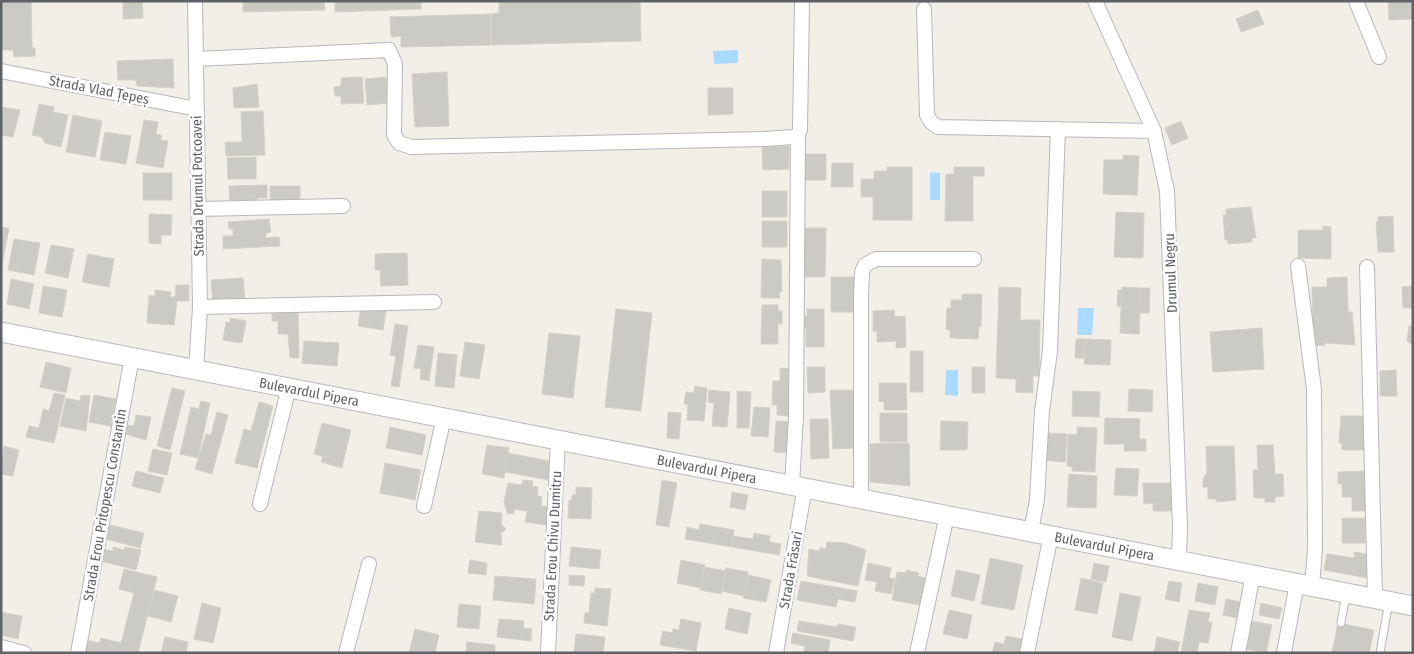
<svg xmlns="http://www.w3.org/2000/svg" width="1414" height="654" viewBox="0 0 1414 654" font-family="'Fira Sans Condensed',sans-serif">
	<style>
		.water { fill: #aadaff }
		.building { fill: #cccac5; stroke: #d6d1c6 }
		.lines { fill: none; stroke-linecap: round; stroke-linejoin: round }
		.lane-casing { stroke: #b5b8bc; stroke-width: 9 }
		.street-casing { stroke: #b5b8bc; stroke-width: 16 }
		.secondary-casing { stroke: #b6babf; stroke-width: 21 }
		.lane { stroke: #fff; stroke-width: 7 }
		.street { stroke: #fff; stroke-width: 14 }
		.secondary { stroke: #fff; stroke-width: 19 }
		.labels { text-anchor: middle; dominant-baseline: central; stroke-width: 5; stroke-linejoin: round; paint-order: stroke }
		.street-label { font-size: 14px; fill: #5f6368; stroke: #fff }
	</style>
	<rect width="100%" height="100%" fill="#f1efe8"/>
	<!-- water -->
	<path class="water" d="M738,50V63L714,64L713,51Z
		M930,172L940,173V200H930Z
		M1078,308H1094L1092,335H1077Z
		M946,370H958V396L945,395Z"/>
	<!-- building -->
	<path class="building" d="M1,1H31L32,48H35V56L14,57L13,50H1V57Z
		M123,1H142L143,18L123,19Z
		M243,1H324L325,10L243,12Z
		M335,1H421V9L335,12Z
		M499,1H640L641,41L492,45L491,14L499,13Z
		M1388,1H1413V19L1389,20Z
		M1258,10L1264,24L1241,32L1236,19Z
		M490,14L491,45L401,47V36L391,37L390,17Z
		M173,59L174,88L137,86L136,80H118L117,61Z
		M447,72L449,126L415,127L412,74Z
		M362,77L364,103L341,104V96H335L334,87L341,86V78Z
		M386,77L388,103L367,105L365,79Z
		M257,84L259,107L234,108L233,88Z
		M708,88H733V114L708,115Z
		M39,104L54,107L53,112L68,115L61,147L45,143L42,137L32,135Z
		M1,107L20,110L13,137L1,135Z
		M263,111L265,155L226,156L225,142H242L241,112Z
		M73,115L102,121L95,157L66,152Z
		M144,120L158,122L156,134L161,135V140L168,141L163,168L136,163Z
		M1181,121L1188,138L1172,145L1165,128Z
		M105,132L131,136L126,164L100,160Z
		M789,146V169L763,170L762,147Z
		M801,154H826V180H801Z
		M1123,155L1139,156L1137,195L1103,194L1104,160H1123Z
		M256,157V179H228L227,158Z
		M832,163H853V187H831Z
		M887,167H912V220H873V197H861V179H874V171H887Z
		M954,167H984V176H973V221H945L946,174H954Z
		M143,173H172V200H143Z
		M267,185V198H257V204L230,205L229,186Z
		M270,186H300V202H270Z
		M762,191H787V217H762Z
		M1251,207L1256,238H1252V242L1228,244V240H1225L1223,215H1226V209Z
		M1116,212L1144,213L1143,258L1114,257Z
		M149,214L172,215L171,235H161V244L149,243Z
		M1393,216L1394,252H1378L1376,222H1378V217Z
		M269,219L271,232L266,233V238L279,237L280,246L223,249V236H233V229H229L228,222Z
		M762,221H787V247H762Z
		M1323,226L1331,227V259L1298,258V230H1323Z
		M1,227L9,228L2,265H1Z
		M803,228H826L825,277H802Z
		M14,239L40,243L34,275L8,270Z
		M51,245L74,249L68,278L45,273Z
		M407,253L408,285L381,286L380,270H375V254Z
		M88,254L114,259L109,287L82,282Z
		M762,259L781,260L782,292L779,291L780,298H761Z
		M831,277H855V312H831Z
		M1347,277L1348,312H1352L1355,345L1325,343V345L1313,346L1312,287H1327V278Z
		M243,278L245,300L213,302L211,280Z
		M11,279L34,284L29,309L7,304Z
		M176,285H189V301H177L174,325L147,323L149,295L155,296V290L171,292L170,297H175Z
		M43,286L67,290L62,317L39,313Z
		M1413,286V308H1403L1402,287Z
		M999,287L1021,288L1020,320H1040L1039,376H1033V393L1016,392V379L996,378Z
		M1122,287L1141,288L1139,334L1120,333Z
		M1141,288H1150L1149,313H1140Z
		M1118,290H1122L1121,307L1117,306Z
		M962,294H982L981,327L979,326L978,339L950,338V330L946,329L947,308H951V300H962Z
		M762,305H778V311H782V324H778V344H761Z
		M361,307L386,311L383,330L358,326Z
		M272,309H298L299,358H290L288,334H278V321H272Z
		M616,309L652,313L641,411L605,407Z
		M807,309H824V347H806V327H802V316H807Z
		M894,310L895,317L905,316L906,347L896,348V341L877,342V331H873V311Z
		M230,318L246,321L242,343L223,340L226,322H230Z
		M395,324L408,326L399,387L391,386L396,356L390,355Z
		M1409,326H1413V345L1407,341Z
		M1262,328L1264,369L1213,372L1210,332Z
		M549,333L580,336L573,398L542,394Z
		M1076,339H1085L1084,358H1075Z
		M1085,339L1111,340L1110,365L1084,364Z
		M304,341L339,343L337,366L302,363Z
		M465,342L485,345L479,379L460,376Z
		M418,345L434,347L429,381L420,379L421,369L414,368Z
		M910,351H923V392H910Z
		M438,353L457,355L454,388L435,386Z
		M46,362L71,368L66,393L40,387Z
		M807,367H825V392L808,393Z
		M972,367H985V393H972Z
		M780,368L792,369L789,416L777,415V405H772L773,381H780Z
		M1396,370L1397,396H1380V371Z
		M879,383H906L907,410H884V401L879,402Z
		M695,386L707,388L704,421L687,420L688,405L684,404L686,392L694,393Z
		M172,388L185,391L170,450L157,446Z
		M1129,389L1153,390L1152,412L1128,411Z
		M709,390L730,392L727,427L712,426L714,403L708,402Z
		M830,390H853L855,448L833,449Z
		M737,391L751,392L749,428H737Z
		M1073,391L1100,392L1099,417L1072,416Z
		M54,393L65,395L54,443L26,437L29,426L39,428L43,409L49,411Z
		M81,395L90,396L86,431L60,426L66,398L80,401Z
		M94,395L116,399L111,426L89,422Z
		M201,401L210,403L198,458L180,454L191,407L199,409Z
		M259,402L273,406L257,468L235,463L244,429L251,431Z
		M754,407L770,408L768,437L751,436Z
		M217,412L228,415L212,474L195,469L206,434L211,435Z
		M668,412L681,413L679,439L667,438Z
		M880,413H907V442H880Z
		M136,415L151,417L146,440L125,434L127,425L134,426Z
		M1341,416H1365L1366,450H1342V443H1339Z
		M1105,418L1140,419L1139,439H1146V451H1124V444H1104Z
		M810,419H828L829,458L811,459Z
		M776,421L793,422L791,453L774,452Z
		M941,421L968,422L967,450H940Z
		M322,423L351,430L343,462L314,454Z
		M390,427L426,435L422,455L386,448Z
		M1077,427L1097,428L1095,472L1072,471V467L1067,466L1068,434L1077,435Z
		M1044,433L1067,434L1065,462L1043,460Z
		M909,443L910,486L870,482V444Z
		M487,445L509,448L504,478L482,474Z
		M1257,445H1273L1275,474H1283L1284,496L1275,497V502H1265V498H1254L1253,470H1258Z
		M4,446L19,450L13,476L1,474Z
		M1206,446H1234L1236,500L1217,502L1216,499H1208V487H1203V479L1207,473Z
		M153,449L172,453L167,475L148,471Z
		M508,453L549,461V480L505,472Z
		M323,456L343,462L342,468L321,462Z
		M385,463L421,470L415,500L380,493Z
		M1116,468L1139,469L1137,496L1114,495Z
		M136,471L164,478L160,493L132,486Z
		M1367,471L1368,511H1352V497H1342V483L1338,484V472Z
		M1069,474L1097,476L1096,508L1067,507Z
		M523,480L533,481L532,486L538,487L537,496L542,497L541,506L548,507L546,525L525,522L527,511L514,509V514L507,513L504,502L508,483L522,485Z
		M662,480L677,483L669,527L656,525Z
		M1143,483H1171L1172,511H1153V503L1144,504Z
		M576,487L592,488L591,519L568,518L569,500H572V495H576Z
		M732,492L748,495L745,510L730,507Z
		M479,511L502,513L501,524L506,529L501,533L502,545L475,542Z
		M1342,518H1365V543H1342Z
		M700,524L734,530L732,547L685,539L687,527L699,530Z
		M110,525L144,533L140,548L106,539Z
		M754,533L770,536L769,542L781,544L779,555L732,547L734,536L753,539Z
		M827,542L846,543L866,550L858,586L807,576L809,549L819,551L820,548L826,549Z
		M113,547L124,550L125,547L141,550L136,570L101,561L103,549L113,551Z
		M571,547L601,550L599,569L569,566Z
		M1354,552L1372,555L1373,579L1324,570L1327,554L1355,558Z
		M990,558L1023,565L1014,610L981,604Z
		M470,560L487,563L486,575L468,573Z
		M681,560L705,565L700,588L677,583Z
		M868,563L891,568L889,578L895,579L891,594L875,591L877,582L865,580Z
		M1094,563L1109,566L1106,582L1091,579Z
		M704,567L726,571L721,594L700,590Z
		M726,568L748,572L744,596L722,591Z
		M124,569L157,577L138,653H83L86,640L99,643L101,638L121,643L134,593L119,589Z
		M906,570L919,573L918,576L925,578L920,605L892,600L897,572L906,573Z
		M956,570L980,575L974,601L951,596Z
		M569,575L585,576L584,586L569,585Z
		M748,575L771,580L766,602L743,598Z
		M495,576L536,579L534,604L493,600Z
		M1081,578L1103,583L1097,614L1075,610Z
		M801,581L857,591L855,602L838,599L836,607L797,600Z
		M1169,581L1182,583L1179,602L1165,599Z
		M1198,583L1218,587L1215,605L1195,601Z
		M595,588L611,589L607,626L584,623L585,613H589L591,593H595Z
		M154,590L178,596L171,622L148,616Z
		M1120,593L1141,597L1132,641L1112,637Z
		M1226,599L1245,603L1242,619L1223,615Z
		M202,603L221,608L213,643L194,639Z
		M1261,603L1282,608L1279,619L1259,615Z
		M459,604L481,606L479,629L457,627Z
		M729,608L751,613L747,634L725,629Z
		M949,610L972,615L967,639L943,634Z
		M1189,610L1210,613L1208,622H1212L1208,643L1199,642L1197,653H1181Z
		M1,612L22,616L18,639L1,635Z
		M499,619L524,621L523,628L532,629L531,641L497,637Z
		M681,619L701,623L696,651L660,645L663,631L672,633L673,629L679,630Z
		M799,621L837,627L838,624L856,627L853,641L797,631Z
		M1252,621L1272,625L1266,653L1246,649Z
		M1338,623L1374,630L1369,653H1332Z
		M415,629L439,635L435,653H409Z
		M793,633L830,640L828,653L804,652L805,646L791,643Z
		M576,634L605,637L603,653H574Z
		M1006,636L1022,639L1019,653H992L995,642L1004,644Z
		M165,637L188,642L186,653H161Z
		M1157,637L1180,642L1177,653H1154Z
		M467,642L495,645V652L501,653H466Z"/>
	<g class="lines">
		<!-- lane casing -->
		<g class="lane-casing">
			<path id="lane" d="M1341,623L1346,594
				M1380,653L1389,601"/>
		</g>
		<!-- street casing -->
		<g class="street-casing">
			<path id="street" d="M195,1L200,307L196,370
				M1095,1L1154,131L1167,191L1180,526L1179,560
				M1356,1L1379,57
				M924,9L927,115L931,122L938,127L1154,131
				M196,59L389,50L395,64L394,135L399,143L411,147L765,139L793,137L798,135
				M1,71L197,109
				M198,209L343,206
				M1298,266L1314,389L1315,549L1312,586
				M1367,267L1375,598
				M200,307L434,302
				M792,485L796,417L798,135L800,130L802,1
				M861,498V296L862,272L865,265L876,259H974
				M260,504L289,387
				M424,506L444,417
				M1031,531L1037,500L1042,411L1050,351L1058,129
				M1,647L24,653
				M78,653L132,357
				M346,653L369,564
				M548,653L558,439
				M776,653L805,487
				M917,653L947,515
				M1027,653L1051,535
				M1238,653L1253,574
				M1284,653L1297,583"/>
		</g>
		<!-- secondary casing -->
		<g class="secondary-casing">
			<g id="secondary">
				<path id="s1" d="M1,332L1413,606"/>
			</g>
		</g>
		<!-- lane -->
		<use href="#lane" class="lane"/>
		<!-- street -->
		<use href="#street" class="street"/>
		<!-- secondary -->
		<use href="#secondary" class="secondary"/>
	</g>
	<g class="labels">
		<!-- street labels -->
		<g class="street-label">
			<text transform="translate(99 90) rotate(11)">Strada Vlad Țepeș</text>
			<text transform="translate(198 186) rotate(-91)">Strada Drumul Potcoavei</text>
			<text transform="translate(1171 273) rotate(-92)">Drumul Negru</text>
			<text stroke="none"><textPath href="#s1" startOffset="314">Bulevardul Pipera</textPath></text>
			<text stroke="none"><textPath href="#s1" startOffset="719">Bulevardul Pipera</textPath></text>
			<text transform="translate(105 505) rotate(-80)">Strada Erou Pritopescu Constantin</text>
			<text stroke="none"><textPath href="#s1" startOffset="1124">Bulevardul Pipera</textPath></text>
			<text transform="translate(553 546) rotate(-87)">Strada Erou Chivu Dumitru</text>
			<text transform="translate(791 570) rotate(-80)">Strada Frăsari</text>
		</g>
	</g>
	<!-- border -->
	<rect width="1414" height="654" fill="none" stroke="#5f6368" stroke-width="5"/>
</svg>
